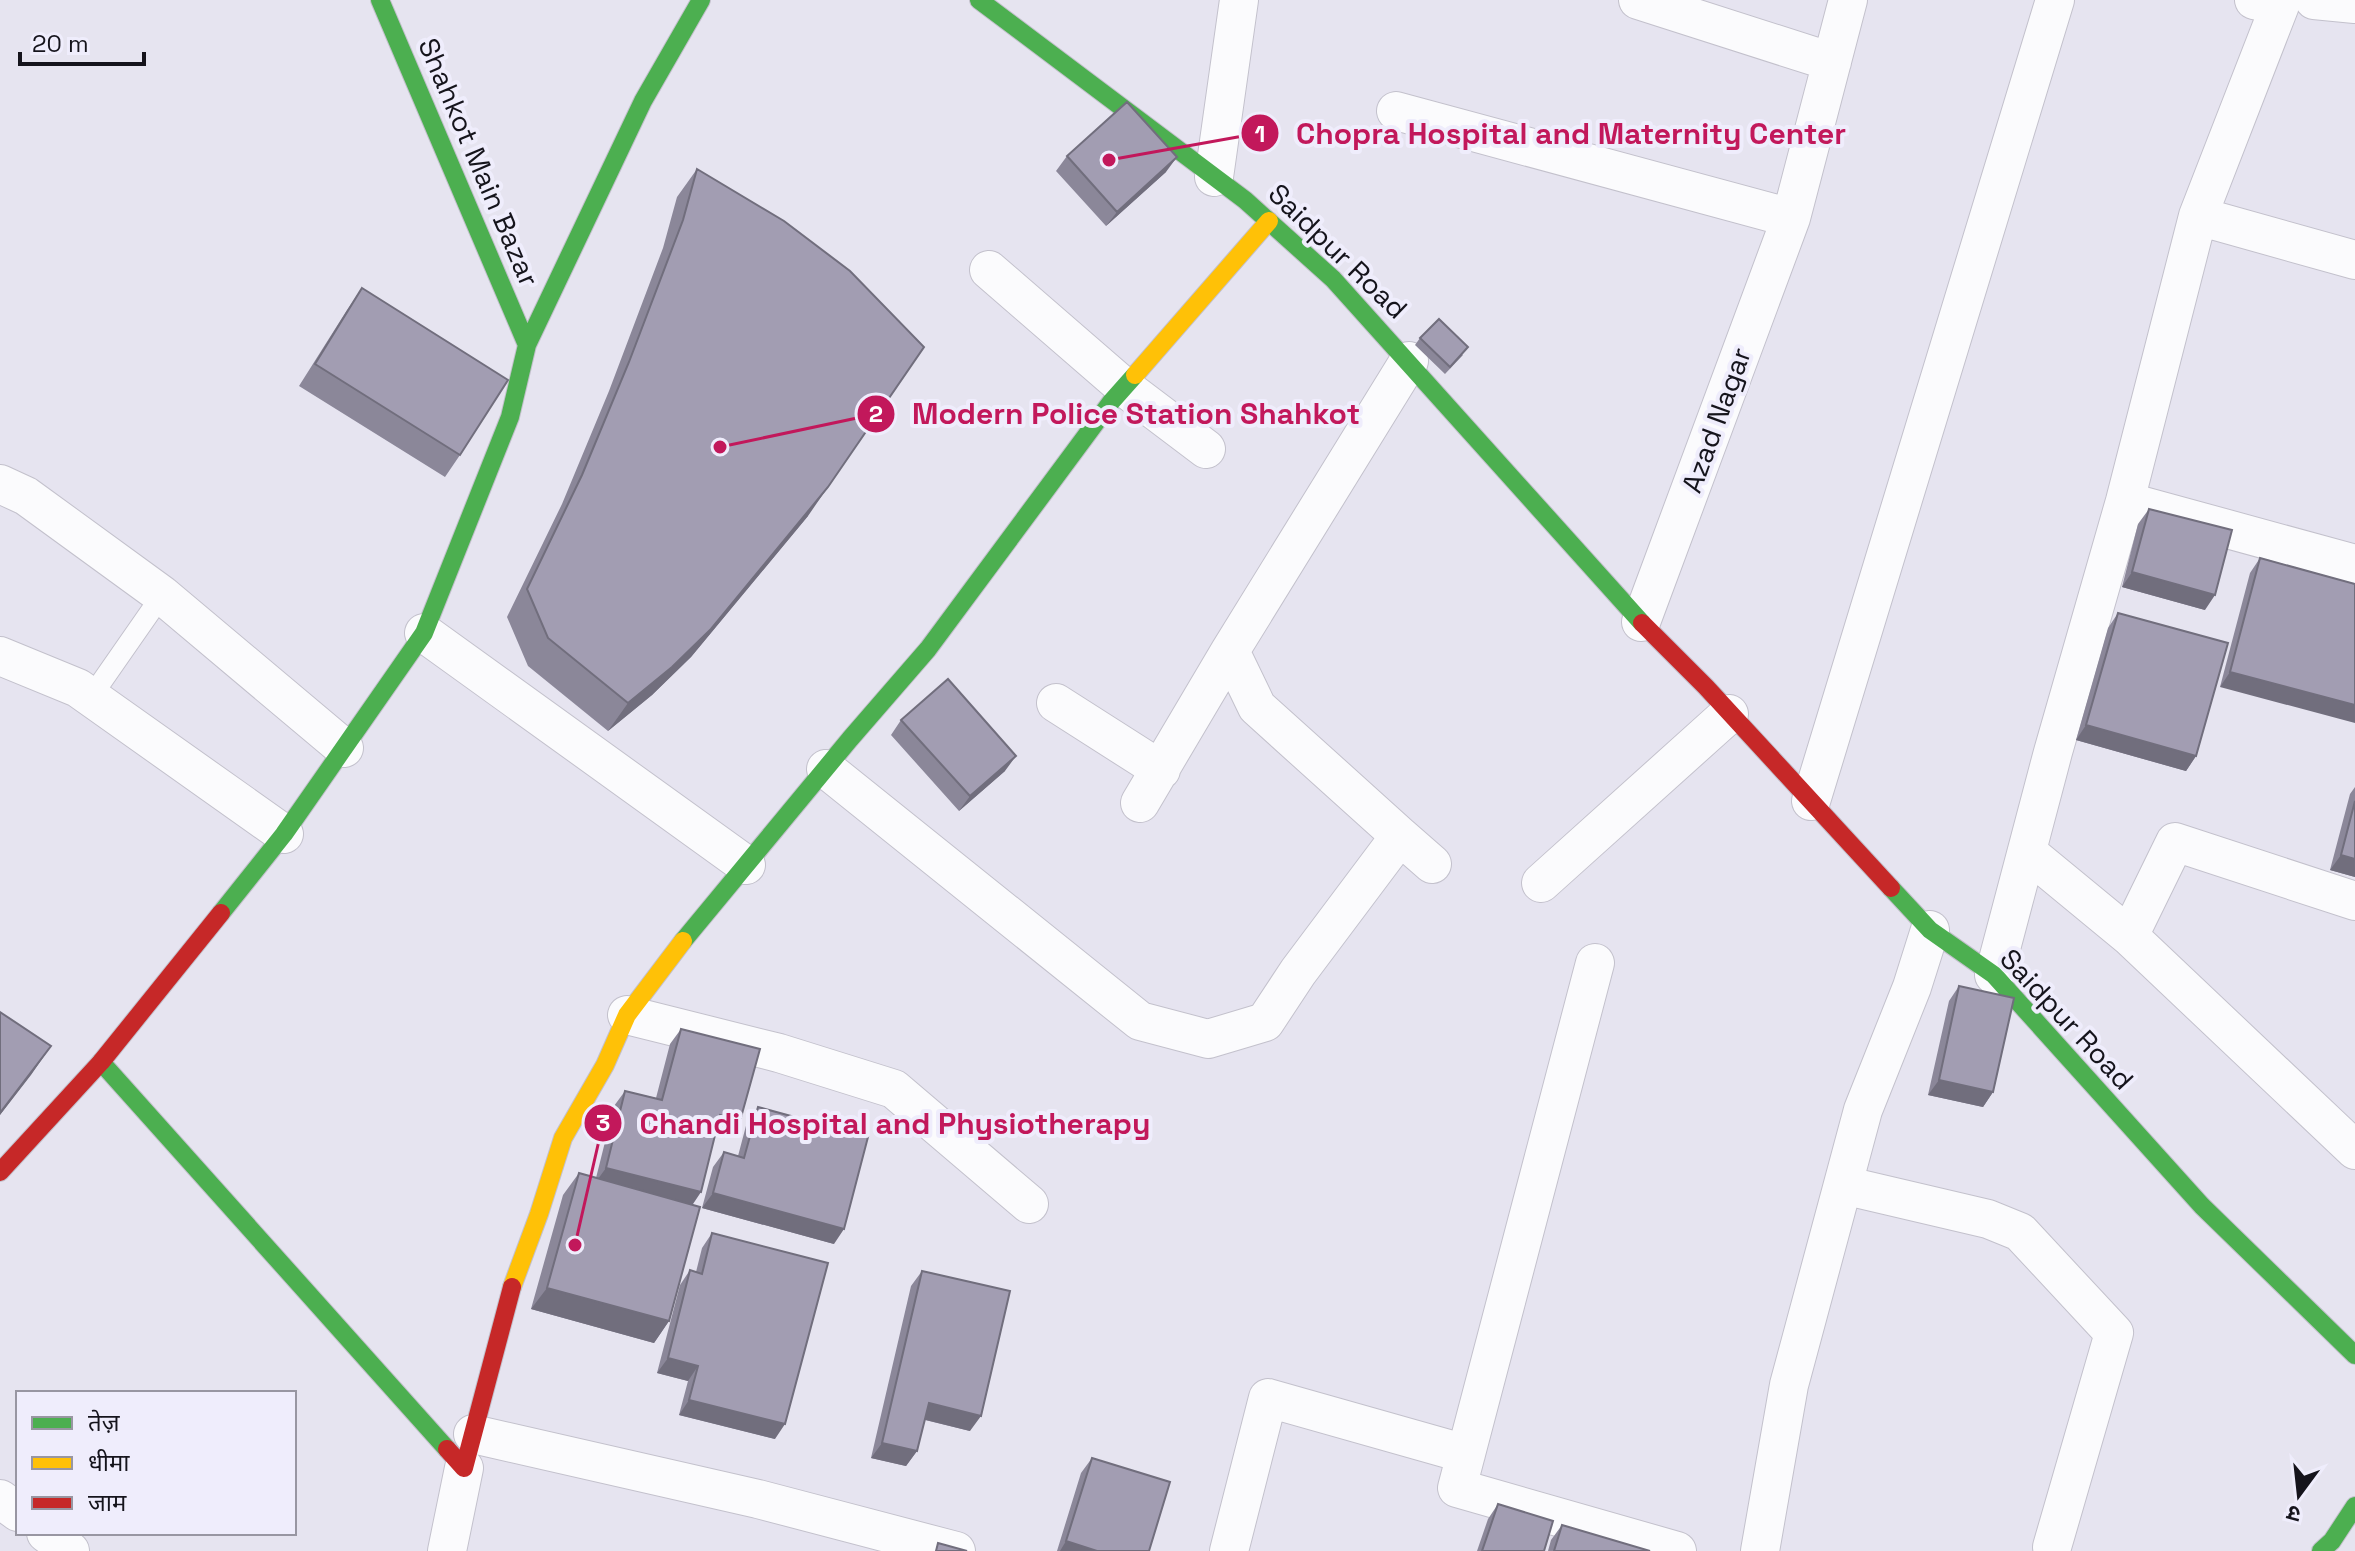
<svg xmlns="http://www.w3.org/2000/svg" width="2355" height="1551" viewBox="0 0 2355 1551" font-family="'Space Grotesk','Noto Sans Devanagari',sans-serif">
	<style>
		.lines { fill: none; stroke-linecap: round; stroke-linejoin: round }
		.lane-casing { stroke: #c3c1cc; stroke-width: 22 }
		.street-casing { stroke: #c3c1cc; stroke-width: 40 }
		.fast-casing { stroke: #c3c1cc; stroke-width: 20 }
		.slow-casing { stroke: #c3c1cc; stroke-width: 20 }
		.jam-casing { stroke: #c3c1cc; stroke-width: 20 }
		.lane { stroke: #fbfbfd; stroke-width: 20 }
		.street { stroke: #fbfbfd; stroke-width: 38 }
		.fast { stroke: #4caf50; stroke-width: 18 }
		.slow { stroke: #ffc107; stroke-width: 18 }
		.jam { stroke: #c62828; stroke-width: 18 }
		.wall { fill: #8b8799 }
		.shaded-wall { fill: #716e7d }
		.building { fill: #a29db2; stroke: #716e7d; stroke-width: 2 }
		.labels { text-anchor: middle; dominant-baseline: central; stroke-width: 8; stroke-linejoin: round; paint-order: stroke }
		.street-label { font-size: 28px; fill: #15141c; stroke: #efedfc }
		.leader { fill: none; stroke: #c2185b; stroke-width: 3 }
		.callout-dot { fill: #c2185b; stroke: #efedfc; stroke-width: 3 }
		.mark-label { font-size: 24px; text-anchor: middle; font-weight: bold; fill: #fff }
		.callout-label { font-size: 30px; text-anchor: middle; font-weight: bold; fill: #c2185b; stroke: #efedfc; stroke-width: 8; stroke-linejoin: round; paint-order: stroke }
	</style>
	<rect width="100%" height="100%" fill="#e6e4f0"/>
	<g class="lines">
		<!-- lane casing -->
		<g class="lane-casing">
			<path id="lane" d="M91,697L162,595"/>
		</g>
		<!-- street casing -->
		<g class="street-casing">
			<path id="street" d="M1638,0L1832,62
				M2314,0L2355,4
				M1396,111L1791,218
				M1214,177L1239,0
				M2198,216L2355,260
				M989,270L1124,387L1206,449
				M0,484L26,496L162,595L344,748
				M2125,501L2355,564
				M1641,622L1791,218L1848,0
				M424,633L746,865
				M0,656L78,688L284,834
				M1056,703L1161,770
				M826,769L1140,1021L1208,1039L1265,1022L1298,972L1400,836L1257,707L1230,651L1409,361
				M1811,801L2055,0
				M1140,803L1230,651
				M1400,836L1432,864
				M2027,852L2129,936L2175,842L2355,901
				M1541,883L1729,714
				M2129,936L2355,1150
				M1595,963L1457,1488L1677,1551
				M1994,975L2053,752L2125,501L2198,216L2280,5L2254,0
				M627,1015L779,1053L894,1089L1029,1204
				M1843,1185L1988,1219L2020,1232L2114,1333L2052,1547
				M473,1434L758,1499L956,1551
				M0,1499L18,1512
				M46,1533L70,1551
				M447,1551L464,1468
				M1229,1551L1268,1398L1466,1454
				M1760,1551L1789,1385L1863,1110L1912,987L1930,930"/>
		</g>
		<!-- fast casing -->
		<g class="fast-casing">
			<path id="fast" d="M380,0L527,345
				M979,0L1245,200L1333,279L1642,623
				M1891,888L1930,930L1994,975L2202,1206L2355,1355
				M221,913L284,834L424,633L510,417L527,345L643,101L701,0
				M683,941L850,739L928,649L1111,402L1135,375
				M101,1062L447,1449
				M2321,1551L2332,1541L2355,1506"/>
		</g>
		<!-- slow casing -->
		<g class="slow-casing">
			<path id="slow" d="M1135,375L1269,221
				M512,1287L539,1214L563,1138L605,1065L627,1015L683,941"/>
		</g>
		<!-- jam casing -->
		<g class="jam-casing">
			<path id="jam" d="M1642,623L1706,687L1891,888
				M0,1172L101,1062L221,913
				M447,1449L464,1468L512,1287"/>
		</g>
		<!-- lane -->
		<use href="#lane" class="lane"/>
		<!-- street -->
		<use href="#street" class="street"/>
		<!-- fast -->
		<use href="#fast" class="fast"/>
		<!-- slow -->
		<use href="#slow" class="slow"/>
		<!-- jam -->
		<use href="#jam" class="jam"/>
	</g>
	<!-- wall -->
	<path class="wall" d="M1067,156L1166,172L1106,226L1056,171Z
		M697,169L808,516L691,657L652,695L608,731L528,666L507,617L562,504L609,391L663,248L677,197Z
		M362,288L460,455L445,477L299,386L347,310Z
		M1420,338L1463,355L1445,374L1415,345Z
		M2149,509L2205,610L2122,587L2138,524Z
		M2260,558L2355,584L2220,687L2250,573Z
		M2118,613L2196,756L2186,771L2076,740L2108,628Z
		M901,720L1005,771L959,811L891,735Z
		M2355,787V877L2330,870L2350,794Z
		M1959,986L1993,1092L1983,1107L1928,1095L1949,1001Z
		M681,1029L740,1121L730,1136L716,1132L692,1204L669,1321L654,1343L531,1309L563,1195L579,1173L596,1178L614,1106L625,1091L656,1098L670,1044Z
		M758,1107L834,1244L702,1208L713,1167L724,1152L738,1156L747,1122Z
		M712,1233L775,1439L679,1415L688,1381L657,1373L680,1285L690,1270L696,1272L702,1248Z
		M922,1271L970,1431L925,1420L917,1451L906,1466L871,1458L911,1286Z
		M1092,1458L1149,1551H1057L1081,1473Z
		M1498,1504L1544,1551H1477L1488,1519Z
		M1562,1525L1650,1551H1548L1551,1540Z"/>
	<!-- shaded-wall -->
	<path class="shaded-wall" d="M1177,157L1166,172L1106,226L1117,212Z
		M828,487L808,516L691,657L652,695L608,731L628,703Z
		M2132,572L2215,595L2205,610L2122,587Z
		M2230,672L2355,705V723L2220,687Z
		M2086,725L2196,756L2186,771L2076,740Z
		M1016,756L1005,771L959,811L970,796Z
		M2341,855L2355,859V877L2330,870Z
		M51,1046L31,1075L0,1115V1113Z
		M1939,1080L1993,1092L1983,1107L1928,1095Z
		M720,1115L740,1121L730,1136L710,1130Z
		M606,1168L701,1192L691,1207L595,1183Z
		M713,1193L844,1229L834,1244L702,1208Z
		M547,1288L669,1321L654,1343L531,1309Z
		M668,1358L698,1366L688,1381L657,1373Z
		M689,1400L785,1424L775,1439L679,1415Z
		M929,1403L981,1416L970,1431L918,1418Z
		M882,1443L917,1451L906,1466L871,1458Z
		M1066,1541L1097,1551H1060Z"/>
	<!-- building -->
	<path class="building" d="M1127,102L1177,157L1117,212L1067,156Z
		M697,169L784,221L850,271L924,347L828,487L711,629L672,667L628,703L548,638L527,589L582,475L629,362L683,220Z
		M362,288L508,380L460,455L315,364Z
		M1439,319L1468,347L1450,367L1420,338Z
		M2149,509L2232,530L2215,595L2132,572Z
		M2260,558L2355,584V705L2230,672Z
		M2118,613L2228,643L2196,756L2086,725Z
		M948,679L1016,756L970,796L901,720Z
		M2355,801V859L2341,855Z
		M1959,986L2014,998L1993,1092L1939,1080Z
		M0,1012L51,1046L0,1113Z
		M681,1029L760,1049L740,1121L720,1115L701,1192L606,1168L625,1091L662,1100Z
		M758,1107L868,1137L844,1229L713,1193L724,1152L744,1158Z
		M579,1173L700,1207L669,1321L547,1288Z
		M712,1233L828,1263L785,1424L689,1400L698,1366L668,1358L690,1270L702,1274Z
		M922,1271L1010,1291L981,1416L929,1403L917,1451L882,1443Z
		M1092,1458L1170,1482L1149,1551H1097L1066,1541Z
		M1498,1504L1553,1521L1544,1551H1482Z
		M1562,1525L1650,1551H1554Z
		M938,1543L967,1551H936Z"/>
	<g class="labels">
		<!-- street labels -->
		<g class="street-label">
			<text transform="translate(479 162) rotate(67)">Shahkot Main Bazar</text>
			<text transform="translate(1338 251) rotate(44)">Saidpur Road</text>
			<text transform="translate(1716 420) rotate(-70)">Azad Nagar</text>
			<text transform="translate(2067 1019) rotate(47)">Saidpur Road</text>
		</g>
	</g>
	<!-- callouts -->
	<path class="leader" d="M1109 160L1260 133M720 447L876 414M575 1245L603 1123"/>
	<g class="callout-dot">
		<circle cx="1109" cy="160" r="8"/>
		<circle cx="720" cy="447" r="8"/>
		<circle cx="575" cy="1245" r="8"/>
		<circle cx="1260" cy="133" r="20"/>
		<circle cx="876" cy="414" r="20"/>
		<circle cx="603" cy="1123" r="20"/>
	</g>
	<g class="mark-label">
		<text x="1260" y="142">1</text>
		<text x="876" y="422">2</text>
		<text x="603" y="1131">3</text>
	</g>
	<g class="callout-label">
		<text x="1571" y="144">Chopra Hospital and Maternity Center</text>
		<text x="1136" y="424">Modern Police Station Shahkot</text>
		<text x="895" y="1134">Chandi Hospital and Physiotherapy</text>
	</g>
	<!-- legend -->
	<rect x="16" y="1391" width="280" height="144" fill="#efedfc" stroke="#9896a2" stroke-width="2"/>
	<rect x="32" y="1417" width="40" height="12" fill="#4caf50" stroke="#9896a2" stroke-width="2"/>
	<text x="88" y="1431" font-size="24" fill="#15141c">तेज़</text>
	<rect x="32" y="1457" width="40" height="12" fill="#ffc107" stroke="#9896a2" stroke-width="2"/>
	<text x="88" y="1471" font-size="24" fill="#15141c">धीमा</text>
	<rect x="32" y="1497" width="40" height="12" fill="#c62828" stroke="#9896a2" stroke-width="2"/>
	<text x="88" y="1511" font-size="24" fill="#15141c">जाम</text>
	<!-- north arrow -->
	<g transform="translate(2299 1495) rotate(195)" stroke="#efedfc" stroke-width="6" paint-order="stroke">
	<path d="M0-6L14 30L0 20L-14 30Z" fill="#15141c"/>
	<text y="-12" font-size="22" font-weight="bold" text-anchor="middle" fill="#15141c">उ</text>
	</g>
	<!-- scale -->
	<path d="M20 52v12h124v-12" fill="none" stroke="#15141c" stroke-width="4"/>
	<text x="32" y="52" font-size="24" fill="#15141c" stroke="#efedfc" stroke-width="6" paint-order="stroke">20 m</text>
</svg>
